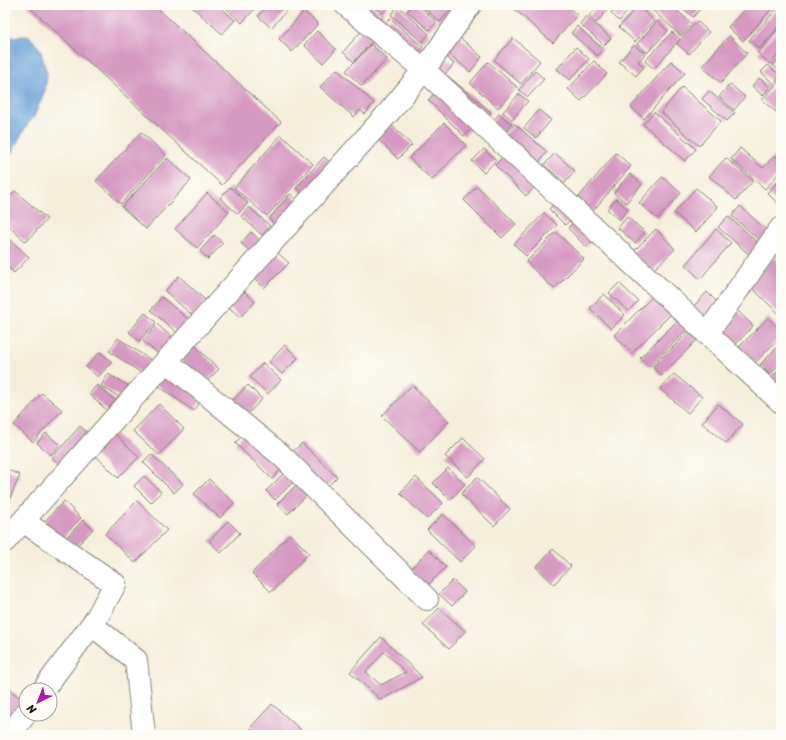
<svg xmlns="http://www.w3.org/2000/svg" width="786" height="740" viewBox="0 0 786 740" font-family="Sriracha,sans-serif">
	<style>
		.water { fill: #669fd5; stroke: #415e78 }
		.building { fill: #d699c1; fill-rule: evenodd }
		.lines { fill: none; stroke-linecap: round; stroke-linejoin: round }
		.minor-casing { stroke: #88857c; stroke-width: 24 }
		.minor { stroke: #fff; stroke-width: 22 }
	</style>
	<rect width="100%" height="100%" fill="#fdfcf7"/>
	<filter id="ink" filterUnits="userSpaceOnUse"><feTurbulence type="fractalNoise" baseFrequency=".025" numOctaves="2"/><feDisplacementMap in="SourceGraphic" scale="8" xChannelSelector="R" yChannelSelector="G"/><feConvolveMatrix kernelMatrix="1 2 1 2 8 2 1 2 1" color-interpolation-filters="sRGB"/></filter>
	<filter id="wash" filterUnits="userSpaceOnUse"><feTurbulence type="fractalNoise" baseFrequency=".012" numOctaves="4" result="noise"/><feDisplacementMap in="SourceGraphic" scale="16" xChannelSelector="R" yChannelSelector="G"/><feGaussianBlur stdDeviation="0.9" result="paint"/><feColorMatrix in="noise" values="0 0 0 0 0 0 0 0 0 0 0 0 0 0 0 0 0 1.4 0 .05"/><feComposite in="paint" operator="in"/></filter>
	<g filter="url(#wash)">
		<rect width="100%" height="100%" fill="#f5eedb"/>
		<!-- water -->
		<path class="water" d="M29,36L40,49L47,74L45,90L34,117L25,128L5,165V37Z"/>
		<g id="blocks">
			<!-- building -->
			<path class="building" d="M27,5H154L281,122L222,185Z
				M190,5H218L235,20L222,34Z
				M223,5H258L242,23Z
				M268,5H292L271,28L258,16Z
				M305,5H319L313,12Z
				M354,5H371L384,16L376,25Z
				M374,5H389L383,13Z
				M412,5H418L437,22L429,30L407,11Z
				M421,5H449L452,8L440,22Z
				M510,5H566L577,15L553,43Z
				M599,5H604L608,9L596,23L589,16Z
				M618,5H633L619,21L611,13Z
				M647,5H671L692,24L681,36Z
				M679,5H704L693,17Z
				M748,5H775L743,41L728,27Z
				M398,6L429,34L422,42L391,15Z
				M638,6L654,21L635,42L619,27Z
				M777,9L781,12V24L759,49L749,40Z
				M304,11L318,24L292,52L279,39Z
				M586,16L611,38L604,45L580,24Z
				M390,18L423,47L414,57L381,28Z
				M657,21L668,31L647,53L637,44Z
				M697,21L709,32L689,54L677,44Z
				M577,26L603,49L597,56L571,33Z
				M781,26V52L770,64L758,53Z
				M364,28L375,38L354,62L343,52Z
				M317,31L336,49L323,63L304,45Z
				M672,32L680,39L654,69L645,61Z
				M458,36L482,57L470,72L445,50Z
				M729,36L747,53L721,83L702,66Z
				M513,38L540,61L521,84L494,60Z
				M371,44L387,59L362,86L346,71Z
				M634,45L645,54L638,62L644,67L636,76L619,62Z
				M576,47L589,59L570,80L557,69Z
				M443,54L454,64L440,80L429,70Z
				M781,56V70L780,71L773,65Z
				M594,61L607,74L581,101L568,89Z
				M671,61L685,73L644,119L631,107Z
				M488,62L517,87L498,108L470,83Z
				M768,65L781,76L774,84L761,72Z
				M337,69L374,103L365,114L360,110L354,117L320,87Z
				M535,71L544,79L528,97L519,90Z
				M448,76L491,112L484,121L441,84Z
				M759,78L770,87L763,96L752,86Z
				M781,79V106L776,112L762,100Z
				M730,84L745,97L734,110L719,97Z
				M682,87L721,121L699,146L661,112Z
				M439,89L475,125L464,136L428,100Z
				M709,91L735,113L727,121L702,99Z
				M519,94L528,101L512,120L503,112Z
				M539,110L551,120L536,138L524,128Z
				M654,112L696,149L685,161L643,124Z
				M499,114L512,124L504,133L492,122Z
				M444,123L466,145L432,180L409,158Z
				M515,124L547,152L537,164L504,136Z
				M391,125L412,145L398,159L377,138Z
				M141,132L166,155L121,204L96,181Z
				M281,135L313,164L267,216L234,188Z
				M740,148L763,168L775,155L781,161V171L765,189L731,159Z
				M484,149L496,160L484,173L472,161Z
				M508,152L540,182L526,196L495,165Z
				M555,153L575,171L565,183L544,165Z
				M616,153L631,166L592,212L577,199Z
				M324,157L334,166L307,197L296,188Z
				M167,158L191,180L146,229L122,207Z
				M726,158L753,181L736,200L709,176Z
				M630,174L642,184L626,203L614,193Z
				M662,177L681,193L658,219L639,203Z
				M778,182L781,185V206L767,193Z
				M477,186L516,224L502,238L464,200Z
				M230,187L248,203L238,214L220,198Z
				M696,188L718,207L696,232L674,213Z
				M15,191L47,219L26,242L5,223V203Z
				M207,193L229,212L197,248L175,229Z
				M290,194L299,202L277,226L269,219Z
				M559,199L575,215L565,225L549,209Z
				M616,199L628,209L619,220L607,209Z
				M740,206L772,235L764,244L732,216Z
				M249,207L270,226L262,235L241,216Z
				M544,213L557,225L526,256L514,244Z
				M728,216L763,247L753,258L718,227Z
				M627,217L645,232L635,243L618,228Z
				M578,218L597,236L586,247L568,228Z
				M656,229L675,249L651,272L632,253Z
				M716,229L731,243L700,279L685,265Z
				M251,232L262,242L252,253L241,243Z
				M556,232L584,259L554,289L526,262Z
				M5,235L29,257L14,273L5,264Z
				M214,235L223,243L208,259L200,251Z
				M276,251L289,263L264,288L252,276Z
				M774,257L781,264V316L748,284Z
				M179,276L206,301L193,316L165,291Z
				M619,283L638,301L628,311L609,293Z
				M239,286L255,302L240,317L223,302Z
				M707,292L722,307L707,323L691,309Z
				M604,294L625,315L611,329L590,308Z
				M655,294L673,312L632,353L614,335Z
				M162,297L189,320L177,333L151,310Z
				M737,310L753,326L735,345L718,329Z
				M145,313L156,322L139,341L129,332Z
				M768,318L781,331V336L755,363L739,347Z
				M679,319L688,328L650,367L640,358Z
				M157,324L175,340L161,356L143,341Z
				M692,328L700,337L661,376L653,367Z
				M118,338L152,361L143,374L109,351Z
				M191,342L219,369L205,383L178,356Z
				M781,343V363L770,375L760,365Z
				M285,345L298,358L282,374L269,362Z
				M100,352L112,362L98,377L86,367Z
				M263,363L281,380L268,394L250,377Z
				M781,368V386L780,387L771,378Z
				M166,369L204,396L194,411L156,384Z
				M108,374L129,386L121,398L101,386Z
				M674,374L702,397L688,413L660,389Z
				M97,385L119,404L110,413L89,394Z
				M248,385L262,399L243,419L228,405Z
				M412,385L449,421L420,452L382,416Z
				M42,393L62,410L33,442L14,425Z
				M159,404L184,429L159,455L133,431Z
				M718,404L743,424L726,443L702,423Z
				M80,426L91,436L63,467L52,458Z
				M110,429L139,457L118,478L90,450Z
				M247,431L284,466L272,479L235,443Z
				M46,433L60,445L51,455L37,443Z
				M463,438L485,459L468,477L445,456Z
				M302,443L337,477L324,490L288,456Z
				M151,454L183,484L174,493L143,462Z
				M448,468L465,484L450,500L433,483Z
				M6,469L20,475L8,503L5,501Z
				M288,469L297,478L275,500L266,491Z
				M144,476L161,492L151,503L134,486Z
				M416,477L443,503L427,519L400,493Z
				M477,477L510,509L494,526L461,494Z
				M209,479L234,503L220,518L194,494Z
				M299,482L310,492L288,514L277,504Z
				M64,501L81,518L60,539L43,523Z
				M137,501L167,530L135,563L105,534Z
				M443,514L476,546L460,562L427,530Z
				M83,520L93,529L75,548L66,538Z
				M228,521L240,533L221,553L209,541Z
				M290,534L309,553L271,592L252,573Z
				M553,549L571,566L554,584L536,567Z
				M429,550L446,567L426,587L409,571Z
				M453,580L465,592L452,606L439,594Z
				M439,608L465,631L449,649L423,625Z
				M381,637L422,677L381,700L350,672ZM384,652L406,672L381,685L366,672Z
				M5,686L24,701L5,725Z
				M272,704L301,730L297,735H258L250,728Z"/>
		</g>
	</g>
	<g filter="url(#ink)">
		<use href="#blocks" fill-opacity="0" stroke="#88857c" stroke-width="1"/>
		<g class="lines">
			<!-- minor casing -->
			<g class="minor-casing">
				<path id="minor" d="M346,5L424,70L781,402
					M707,334L781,228
					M166,361L281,455L427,599
					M23,521L115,584L96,619L43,690
					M5,541L389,112L424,70L470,5
					M92,625L136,660L144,735
					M10,735L26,713"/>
			</g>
			<!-- minor -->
			<use href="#minor" class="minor"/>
		</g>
	</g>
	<!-- margin -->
	<rect width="786" height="740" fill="none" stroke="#fdfcf7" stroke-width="20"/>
	<!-- north arrow -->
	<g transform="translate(38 702) rotate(223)"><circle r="19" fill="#fdfcf7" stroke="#a3a29f"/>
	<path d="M0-3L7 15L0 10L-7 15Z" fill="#b5179e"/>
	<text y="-6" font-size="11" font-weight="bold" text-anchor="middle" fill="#1c1c1c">N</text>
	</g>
</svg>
